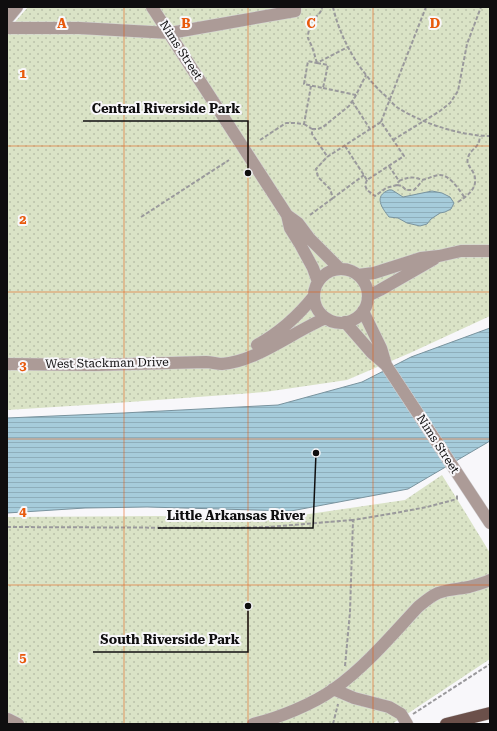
<svg xmlns="http://www.w3.org/2000/svg" width="497" height="731" viewBox="0 0 497 731" font-family="'Roboto Serif',serif">
	<style>
		.park { fill: url(#park-dots) }
		.water { fill: url(#water-rules); stroke: #79939e }
		.lines { fill: none; stroke-linecap: round; stroke-linejoin: round }
		.minor-casing { stroke: #d3d2d4; stroke-width: 13 }
		.major-casing { stroke: #d3d2d4; stroke-width: 13 }
		.path { stroke: #9a999c; stroke-width: 2; stroke-dasharray: 4 2; stroke-linecap: butt }
		.minor { stroke: #ac9b97; stroke-width: 12 }
		.major { stroke: #6b504a; stroke-width: 12 }
		.grid { fill: none; stroke: #e8590c; stroke-width: 1; stroke-opacity: 0.55 }
		.labels { text-anchor: middle; dominant-baseline: central; stroke-width: 4; stroke-linejoin: round; paint-order: stroke }
		.street-label { font-size: 12px; fill: #0f0e0f; stroke: #f8f7fa }
		.grid-label { font-size: 13px; text-anchor: middle; font-weight: bold; fill: #e8590c; stroke: #f8f7fa; stroke-width: 4; stroke-linejoin: round; paint-order: stroke }
		.leader { fill: none; stroke: #0f0e0f; stroke-width: 1.5 }
		.callout-dot { fill: #0f0e0f; stroke: #f8f7fa; stroke-width: 1.5 }
		.callout-label { font-size: 13px; text-anchor: middle; font-weight: bold; fill: #0f0e0f; stroke: #f8f7fa; stroke-width: 4; stroke-linejoin: round; paint-order: stroke }
	</style>
	<defs>
		<pattern id="park-dots" width="8" height="8" patternUnits="userSpaceOnUse"><rect width="8" height="8" fill="#dae3c6"/><path d="M2 2h.1M6 6h.1" fill="none" stroke="#bac2a9" stroke-width="1.8" stroke-linecap="round"/></pattern>
		<pattern id="water-rules" width="6" height="5" patternUnits="userSpaceOnUse"><rect width="6" height="5" fill="#a6ccdb"/><path d="M0 2.5h6" fill="none" stroke="#8eaebb"/></pattern>
	</defs>
	<rect width="100%" height="100%" fill="#f8f7fa"/>
	<!-- park -->
	<path class="park" d="M28,7H490V316L410,353L347,380L265,392L102,404L7,410V31Z
		M442,475L465,512L490,553V659L392,724H7V517L161,516L268,520L405,500Z"/>
	<!-- water -->
	<path class="water" d="M389,190H392L403,197L432,191L442,193L450,197L454,203L451,209L445,212L440,213L431,219L427,224L420,226L407,223L398,218L389,217C382,208 373,196 389,190Z
		M490,328V441L408,489L291,511L147,507L85,508L7,513V418L123,413L278,405L362,382L411,357Z"/>
	<g class="lines">
		<!-- minor casing -->
		<g class="minor-casing">
			<path id="minor" d="M152,7L287,215L298,223L310,239L340,269
				M7,19L17,7
				M7,28H79L170,33L295,11V7
				M287,215L290,228L300,244L313,268L318,282
				M314 296a27 27 0 1 1 54 0a27 27 0 1 1-54 0Z
				M358,275L374,273L421,258L439,256L461,251H490
				M368,296L380,290L434,259
				M363,311L381,348L386,365
				M345,322L372,353L386,365L490,523
				M257,345C279,333 298,316 314,296
				M7,364L95,365L206,362C211,362 217,364 222,364C256,362 294,331 326,318
				M333,689L354,698L389,707L401,714L407,724
				M8,719L18,724
				M253,724C279,718 313,704 334,689C366,666 391,636 418,607C424,602 431,596 438,593C448,589 459,589 469,587C476,585 484,583 490,580"/>
		</g>
		<!-- major casing -->
		<g class="major-casing">
			<path id="major" d="M446,724L490,713"/>
		</g>
		<!-- path -->
		<path class="path" d="M333,7C341,42 362,76 389,99C392,103 396,107 400,109C424,124 462,136 490,136
			M317,63L328,65L323,88L304,84L308,61L317,63L348,47
			M317,63C315,57 314,52 312,47C311,44 309,41 308,38C307,35 311,23 313,20C317,15 321,14 322,7
			M323,88L356,95
			M352,101L370,129
			M381,122L426,7
			M304,124L312,129V134L327,156
			M312,129H318L323,127L349,106L355,97L366,75
			M260,140L286,123H294L304,124L311,86
			M393,140L440,111L450,103L458,91L467,44L481,7
			M345,146L367,180L404,156L381,122L327,157L316,169L318,177L330,189L333,198L364,175
			M389,166L399,181C408,177 413,176 422,180C428,179 434,175 440,175C450,175 460,191 465,198
			M367,180L365,185L367,190L375,196L386,188L397,185L399,181
			M397,185L402,186L406,190H414L418,186L422,181
			M458,202C469,195 480,186 473,172C470,167 466,163 468,158C469,151 477,148 479,142C479,142 480,137 480,136
			M310,215L333,198
			M141,217L229,160
			M7,527L230,528L268,527L353,520
			M345,666L350,612L353,520L395,513L427,507L457,499V495
			M413,714L490,664
			M333,724L338,704"/>
		<!-- minor -->
		<use href="#minor" class="minor"/>
		<!-- major -->
		<use href="#major" class="major"/>
	</g>
	<!-- grid -->
	<path class="grid" d="M124,7V724M248,7V724M373,7V724M7,146H490M7,292H490M7,439H490M7,585H490"/>
	<g class="labels">
		<!-- street labels -->
		<g class="street-label">
			<text transform="translate(181 50) rotate(57)">Nims Street</text>
			<text transform="translate(107 363) rotate(-1)">West Stackman Drive</text>
			<text transform="translate(438 444) rotate(57)">Nims Street</text>
		</g>
	</g>
	<g class="grid-label">
		<text x="62" y="28">A</text>
		<text x="186" y="28">B</text>
		<text x="311" y="28">C</text>
		<text x="435" y="28">D</text>
		<text x="23" y="78">1</text>
		<text x="23" y="224">2</text>
		<text x="23" y="370">3</text>
		<text x="23" y="516">4</text>
		<text x="23" y="662">5</text>
	</g>
	<!-- callouts -->
	<path class="leader" d="M248 173L248 121H83M316 453L313 528H158M248 606L248 652H93"/>
	<g class="callout-dot">
		<circle cx="248" cy="173" r="4"/>
		<circle cx="316" cy="453" r="4"/>
		<circle cx="248" cy="606" r="4"/>
	</g>
	<g class="callout-label">
		<text x="166" y="113">Central Riverside Park</text>
		<text x="236" y="520">Little Arkansas River</text>
		<text x="170" y="644">South Riverside Park</text>
	</g>
	<!-- border -->
	<rect width="497" height="731" fill="none" stroke="#0f0e0f" stroke-width="16"/>
</svg>
